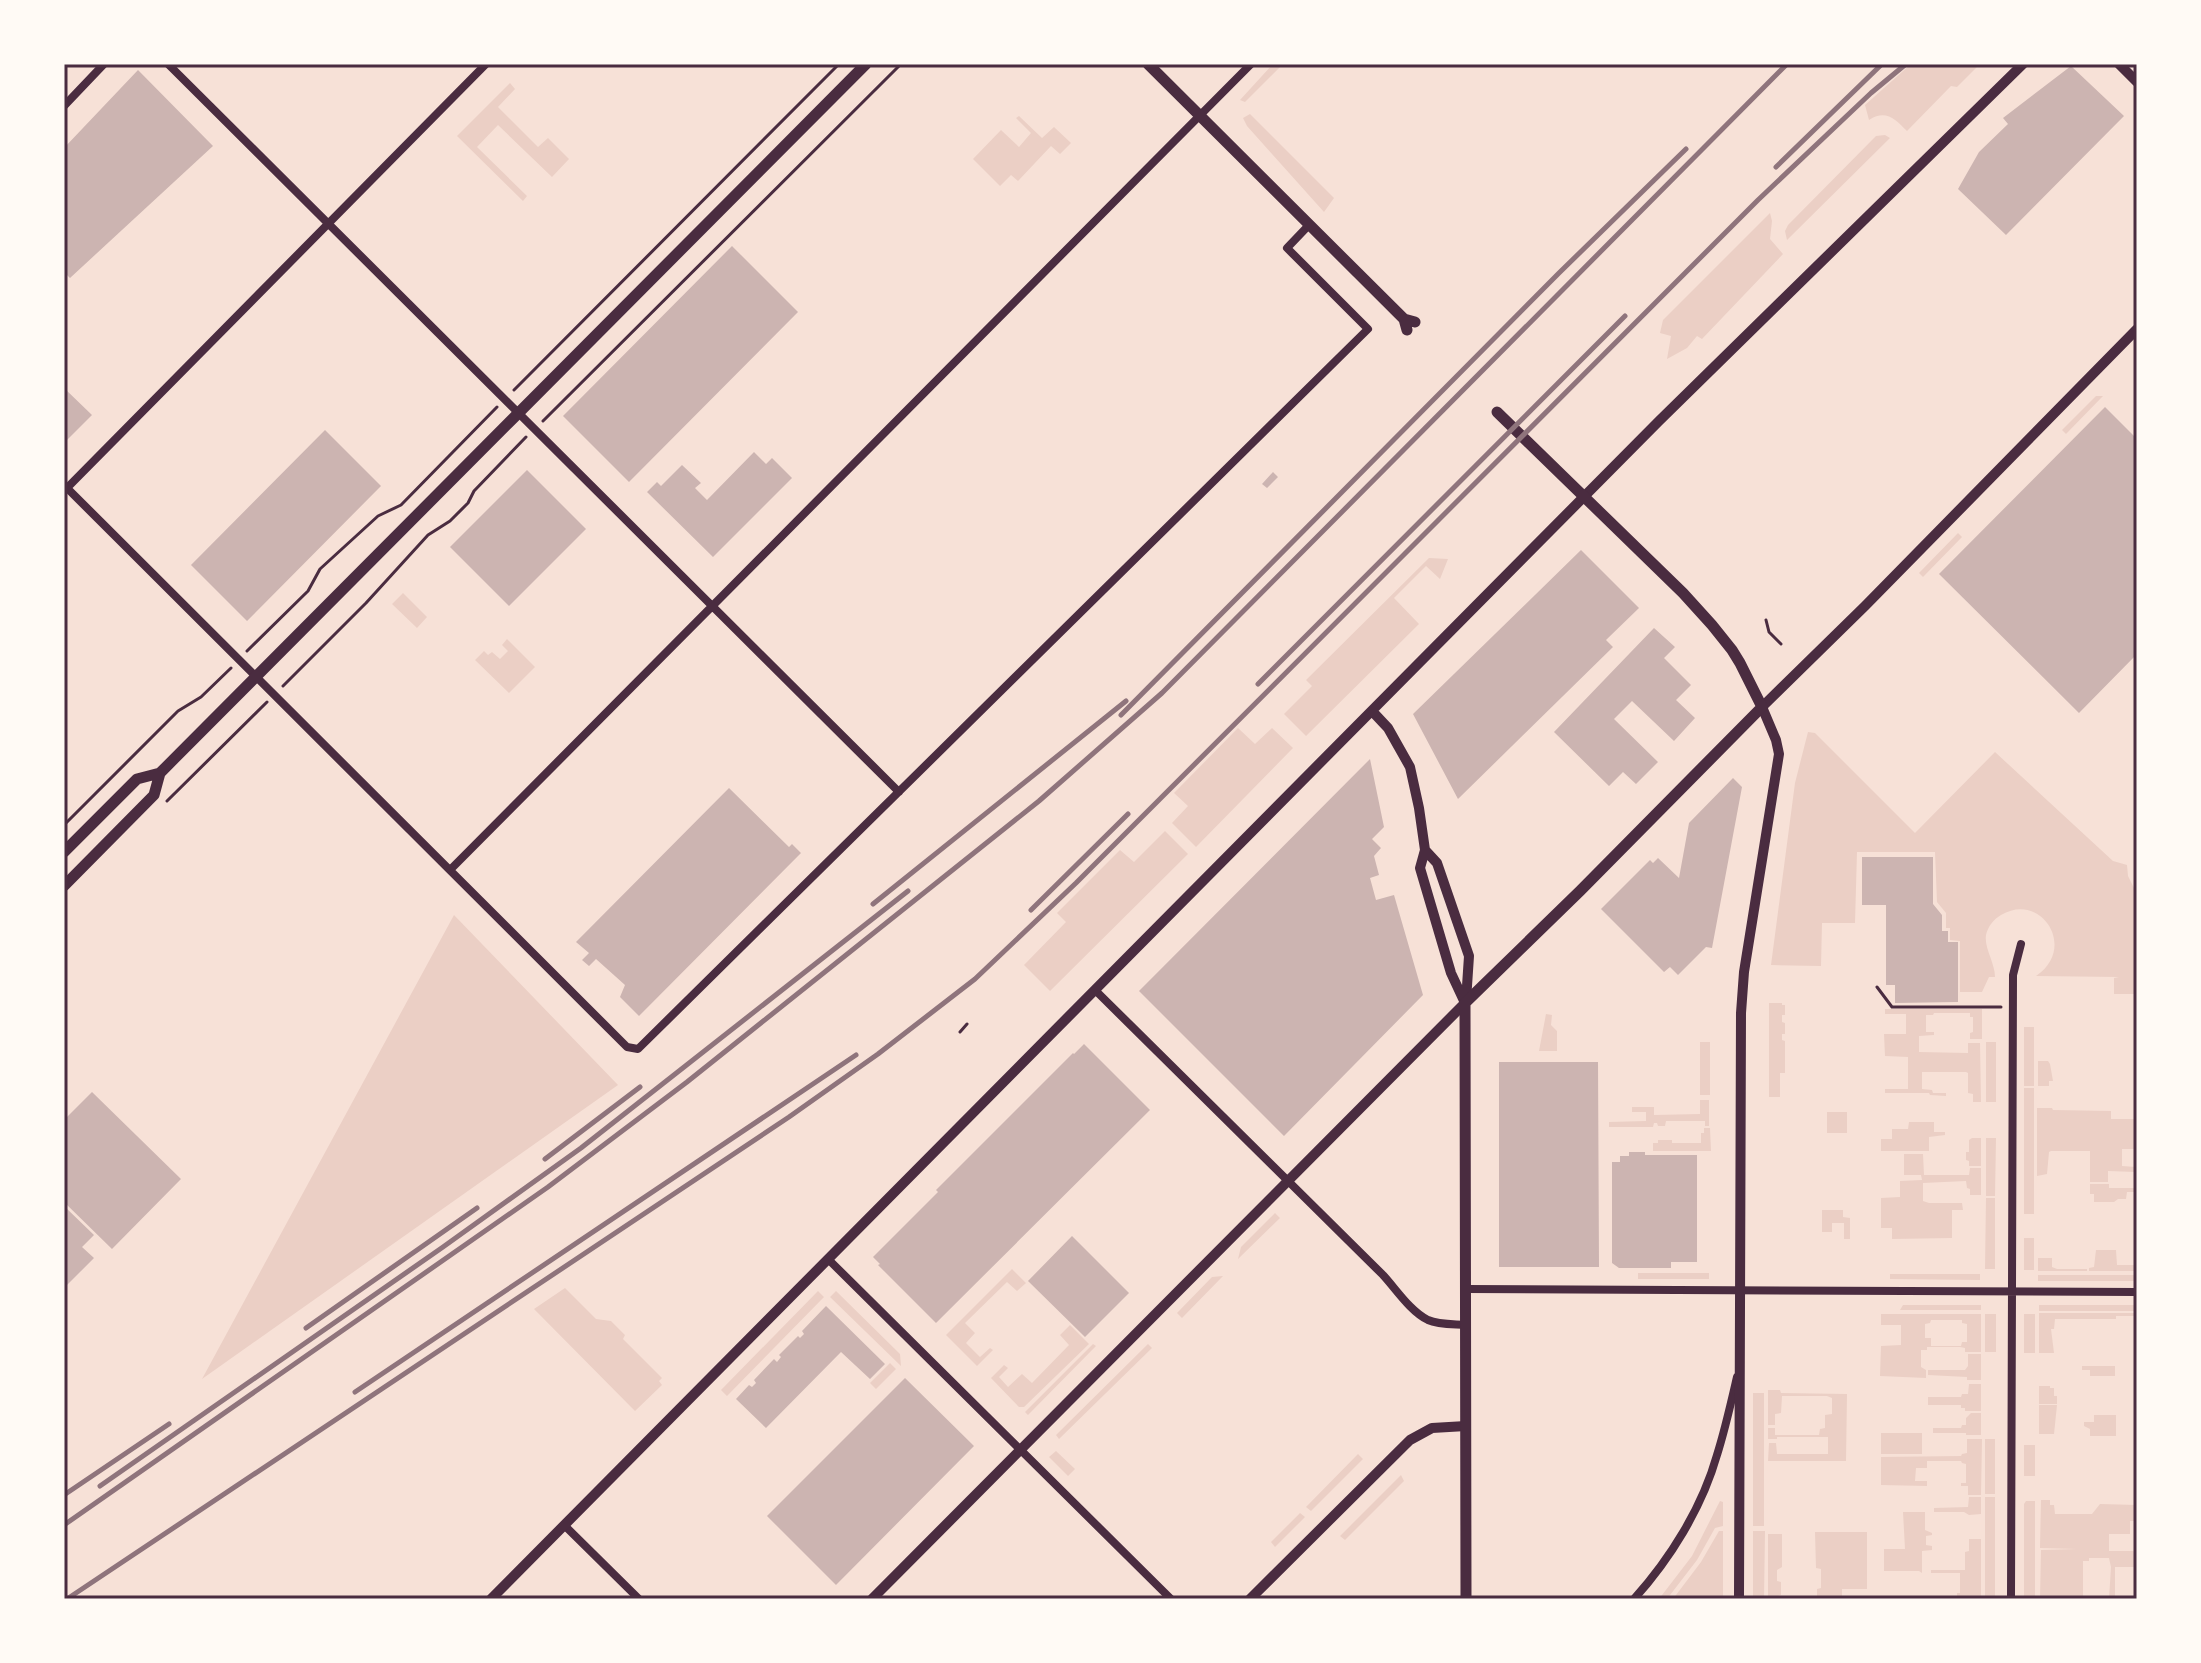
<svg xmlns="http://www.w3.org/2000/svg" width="2201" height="1663" viewBox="0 0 2201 1663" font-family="Signika,sans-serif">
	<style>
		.green { fill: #ebcfc5; fill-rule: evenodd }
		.building { fill: #ccb4b1 }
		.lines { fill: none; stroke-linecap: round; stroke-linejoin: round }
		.path { stroke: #4a2c40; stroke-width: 3 }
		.minor { stroke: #4a2c40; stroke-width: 8 }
		.tertiary { stroke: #4a2c40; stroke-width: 10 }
		.secondary { stroke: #4a2c40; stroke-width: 11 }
		.rail { stroke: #8f747c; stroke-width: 5 }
		.neatline { fill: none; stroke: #4a2c40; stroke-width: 3 }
	</style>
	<rect width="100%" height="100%" fill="#f7e1d7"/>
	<!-- green -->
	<path class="green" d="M1273,64H1283L1245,102L1240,100Z
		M1911,64H1980L1957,87L1951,86L1907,131C1895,119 1886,109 1869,120L1865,105Z
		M510,83L515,89L498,107L538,147L548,138L569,159L552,177L498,125L477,147L527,196L523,201L457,136Z
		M1250,114L1334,198L1324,212L1247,126L1243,118Z
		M1019,116L1042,138L1054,127L1071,143L1060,154L1051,146L1018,181L1011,175L1000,186L973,159L1001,130L1019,147L1031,133L1016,118Z
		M1885,135L1890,138L1787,240L1785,231L1788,225L1876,136Z
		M1770,213L1772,221L1770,239L1783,254L1702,339L1697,336L1687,348L1667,359L1671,336L1660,333L1663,320Z
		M2096,396H2103L2066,434L2062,430Z
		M1958,533L1962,537L1923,577L1919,573Z
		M1429,558L1448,559L1440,579L1426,566L1394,598L1419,624L1306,736L1284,714L1312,686L1306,680Z
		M403,593L427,617L417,628L392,604Z
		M507,639L535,667L509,693L475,660L484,651L488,655L492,652L500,659L508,651L502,645Z
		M1238,728L1255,744L1272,728L1293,748L1196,847L1172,823L1188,806L1174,793Z
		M1808,732L1815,733L1915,833L1995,752L2113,861L2127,865L2128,876L2137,894L2135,994H2114V978L2119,977L2036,976C2078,948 2041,891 2001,915C1994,919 1988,926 1986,935C1984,948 1995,963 1995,977H1989L1982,992H1960V941L1950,940V928H1946V913L1937,902L1935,852H1857L1855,923H1822L1821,966L1771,965L1795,783Z
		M1165,831L1188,854L1050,991L1024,965L1066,922L1057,913L1120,850L1134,862Z
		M454,915L618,1085L202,1379Z
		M1769,1003H1782V1005H1785V1015H1782V1022L1785,1023V1034H1782V1040L1785,1041V1073H1780V1097H1769Z
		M1885,1009H1982V1039H1970V1033L1973,1032V1017H1970V1013H1934L1933,1015H1926V1032H1934V1035L1919,1036V1052L1968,1053V1043H1980L1981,1102H1973V1094L1968,1093V1073L1966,1072H1922V1089L1932,1090L1933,1093H1946V1096L1930,1095L1929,1093H1885V1089H1908V1057L1885,1056L1884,1034H1906V1014H1885Z
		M1546,1014L1552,1015L1551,1025L1557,1031V1051H1539Z
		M2024,1027H2034V1086H2024Z
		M1700,1042H1710V1095H1700Z
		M1986,1042H1996V1102H1986Z
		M2038,1061H2048L2050,1064L2053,1081H2049V1086H2038Z
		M2024,1088H2034V1214H2024Z
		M1700,1100H1709V1126H1705V1121H1666L1665,1126H1658L1657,1123H1654L1653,1127H1609V1122L1646,1121V1112H1632V1107H1654V1115L1700,1114Z
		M2037,1108H2052L2053,1110L2111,1111V1119H2137V1149H2122V1166L2136,1167V1172L2108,1171V1182H2090V1151H2051L2049,1152L2047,1174L2037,1176Z
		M1827,1112H1847V1133H1827Z
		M1909,1122H1934V1132H1945V1135L1929,1137V1151H1881V1139H1892V1129H1908Z
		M1704,1128H1710L1711,1151H1653V1143H1658V1140H1672V1143H1701V1133H1704Z
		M1972,1138H1981V1166H1969V1161L1966,1160V1152H1969V1140Z
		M1986,1138H1996L1995,1196H1986Z
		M1904,1154H1923L1924,1175H1969L1970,1168H1981V1195H1970V1189L1967,1188L1966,1181L1923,1183V1201L1929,1203H1962L1963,1210H1952V1238L1892,1239V1228H1881V1198L1900,1197V1181L1922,1180L1921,1175H1904Z
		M2090,1184H2109V1188H2135V1192H2127L2126,1199H2118L2114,1202H2094V1194H2090Z
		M1986,1198H1995V1269H1985Z
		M1822,1210H1843V1217L1850,1218V1239H1844V1223H1832V1232H1822Z
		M1275,1213L1280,1218L1238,1259L1241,1247Z
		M2024,1238H2034V1270H2024Z
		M2096,1250H2116L2117,1265H2136L2137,1251V1271H2089V1268L2094,1267Z
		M2038,1258H2052V1267L2057,1269H2087V1271H2038Z
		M1012,1269L1026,1283L1017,1291L1007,1282L965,1323L975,1333L966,1343L980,1357L990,1348L993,1350L977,1366L946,1335Z
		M1638,1273H1709V1279H1638Z
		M1890,1274H1980V1280L1890,1279Z
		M2038,1275H2137V1281H2038Z
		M1223,1276L1182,1318L1177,1313L1212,1277Z
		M565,1288L596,1319L611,1321L625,1335L623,1339L662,1378L659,1381L662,1385L635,1411L534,1309Z
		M818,1291L824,1297L727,1396L721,1390Z
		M836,1291L900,1354L901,1366L830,1297Z
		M1903,1305H1981V1310H1900Z
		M2039,1305H2134L2137,1311H2039Z
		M2039,1313H2136V1316H2116V1319H2055L2054,1329H2051L2054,1353H2039Z
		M1881,1314H1981V1352H1965V1348L1960,1347H1927V1350H1921V1367L1926,1370V1378L1880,1376L1881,1346L1901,1345V1325H1881ZM1931,1320H1962V1323L1967,1324V1342H1962L1961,1346H1931V1338H1925V1324L1930,1323Z
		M1985,1314H1996V1352H1985Z
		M2024,1314H2035V1353H2024Z
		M1070,1325L1089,1344L1024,1407H1019L991,1378L1004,1365L1008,1368L999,1377L1008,1387L1022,1374L1032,1383L1069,1345L1060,1335Z
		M1093,1344L1096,1346L1028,1415L1025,1412Z
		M1148,1344L1152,1348L1059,1439L1056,1435Z
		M1968,1354H1981V1380H1967V1377L1928,1375V1370H1965L1968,1366Z
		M890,1363L896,1369L876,1389L870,1383Z
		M2082,1366H2115V1376H2090V1370H2082Z
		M1969,1384H1981V1411H1965V1408H1961V1405H1928V1397H1961L1962,1394H1968Z
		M2039,1386H2050V1388H2054V1396H2057V1404H2039Z
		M1768,1390H1780L1781,1393L1847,1394L1846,1461H1768L1769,1443H1776L1777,1454H1828V1437H1777V1439H1768V1428H1775V1435H1819L1820,1429L1825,1428V1415L1832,1414V1398L1827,1396H1782L1781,1413L1775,1414V1425H1768Z
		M1753,1393H1764V1526H1753Z
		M2039,1405H2057L2054,1434H2039Z
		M1971,1413H1981V1435H1966V1433H1933V1428H1961L1962,1425H1966V1418Z
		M2094,1415H2116V1436H2090V1429L2084,1426V1422H2094Z
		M1881,1433H1922V1454H1881Z
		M1967,1439H1982L1981,1495H1968V1486H1961V1483H1966V1464L1962,1463L1961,1461H1927V1468H1916L1915,1481H1927V1486L1881,1485V1457L1961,1456L1962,1454L1967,1453Z
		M1985,1439H1995V1494H1985Z
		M2024,1445H2035V1476H2024Z
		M1056,1451L1075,1469L1068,1476L1049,1457Z
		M1358,1454L1363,1459L1311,1511L1306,1507Z
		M1401,1475L1404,1481L1345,1540L1340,1536Z
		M1969,1497H1981V1514L1969,1515L1964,1512H1934V1508L1968,1507Z
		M1985,1497H1995V1599H1985Z
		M2041,1500H2050V1505H2054L2055,1514H2092L2100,1504L2137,1505V1521H2130V1534H2109V1551H2133L2137,1554V1567H2115V1599H2109L2111,1567L2109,1558H2089V1561H2083V1599H2040L2041,1550L2077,1549L2040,1548Z
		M1720,1501L1723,1502V1526L1715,1528L1697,1560L1667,1599H1659L1692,1556Z
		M2026,1501H2035V1599H2024V1504Z
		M1903,1512H1925V1530L1932,1533V1535L1926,1536V1545L1932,1546V1550L1922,1551V1573L1919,1571H1884V1549H1905Z
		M1300,1513L1305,1517L1275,1547L1271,1542Z
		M1719,1531H1723V1599H1673L1701,1562Z
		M1753,1531H1765L1764,1599H1753Z
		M1815,1532H1867V1589H1842V1599H1823V1596H1817V1589L1821,1588V1569L1816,1568Z
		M1768,1534H1782V1567L1777,1570V1581L1781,1582V1595L1778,1596V1599H1768Z
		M1969,1539H1981V1599H1957V1593H1960V1573H1931V1570H1965V1552L1969,1551Z"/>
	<!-- building -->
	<path class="building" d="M2071,66L2124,116L2006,235L1958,189L1979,152L2008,124L2003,118Z
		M138,70L213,146L70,278L64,272V148Z
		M732,246L798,312L629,482L563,416Z
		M64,388L92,415L64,443Z
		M2105,407L2137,439V654L2079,713L1939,574Z
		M325,430L381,486L247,621L191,565Z
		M754,452L766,464L772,458L792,478L713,557L647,492L657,482L661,486L682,465L701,483L695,488L707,500Z
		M527,470L586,529L509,606L450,547Z
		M1273,472L1278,477L1267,488L1262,484Z
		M1581,550L1639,608L1606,640L1613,647L1458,799L1413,714Z
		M1654,628L1675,647L1664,658L1691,685L1676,700L1695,718L1674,741L1632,701L1614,719L1658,762L1636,784L1623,772L1609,786L1554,732Z
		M1370,759L1384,827L1372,839L1381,848L1374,856L1379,875L1370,878L1376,900L1394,895L1423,995L1284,1136L1139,991Z
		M1733,778L1742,787L1712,948L1706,947L1678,975L1670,967L1664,972L1601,909L1650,860L1653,863L1658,858L1679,878L1689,823Z
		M729,788L789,847L792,844L801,853L639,1016L620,997L625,985L596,959L589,966L582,960L589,953L576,942Z
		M1862,857H1933V904L1942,915V931H1948V942H1958V1002L1895,1003V985H1886V905H1862Z
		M1084,1044L1150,1110L936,1323L878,1265L880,1264L873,1257L938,1192L936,1190L1073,1053L1074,1054Z
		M1499,1062H1598L1599,1267H1499Z
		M92,1092L181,1179L112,1249L64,1202V1120Z
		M1629,1152H1645V1155H1697V1262H1671V1268H1619L1612,1263V1162H1620V1156H1629Z
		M64,1206L94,1235L82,1247L94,1258L64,1288Z
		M1072,1236L1129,1293L1085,1337L1028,1281Z
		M826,1306L885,1364L870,1379L841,1352L766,1428L736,1399L749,1385L752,1387L756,1383L754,1380L774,1359L777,1362L781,1357L779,1355L798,1336L800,1338L804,1334L802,1331Z
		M905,1378L974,1446L836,1585L767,1516Z"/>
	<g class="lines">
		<!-- path -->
		<path class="path" d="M514,390L839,64
			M543,421L901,64
			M1766,620L1769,632L1781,644
			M247,651L308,591L320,569L378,516L401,505L497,407
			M283,686L366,603L428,535L450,521L468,503L474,491L526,437
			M167,801L267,702
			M64,825L178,711L201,697L231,668
			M1877,987L1892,1007H2001
			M960,1032L967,1024"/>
		<!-- minor -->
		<path class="minor" d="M168,64L899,792
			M64,106L104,64
			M64,485L627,1047L638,1049L1368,329L1287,248L1309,225
			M65,490L486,64
			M450,870L1251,64
			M1095,990L1383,1275C1396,1289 1410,1311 1428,1320C1439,1325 1454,1324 1466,1325
			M828,1259L1171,1599
			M1466,1289L2137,1292
			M564,1525L639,1599
			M1634,1599C1670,1559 1702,1508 1717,1455C1725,1430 1731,1403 1737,1377
			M2011,1599L2013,975L2021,944"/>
		<!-- tertiary -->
		<path class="tertiary" d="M2119,64L2137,82
			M1372,711L1388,728L1410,767L1419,808L1425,850L1420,868L1451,973L1465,1003
			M1425,850L1437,863L1469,956L1466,1001
			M491,1599L1659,421L2023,64
			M872,1599L1465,1003
			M1250,1599L1410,1440L1432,1428L1466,1426
			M1739,1599L1741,1013L1744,972L1779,754L1776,740L1762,707L1865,606L2137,329"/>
		<!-- secondary -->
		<path class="secondary" d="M1148,64L1404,319L1407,330
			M1404,319L1415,322
			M64,852L137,779L160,773C396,538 630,299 866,64
			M64,886L154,795L160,773
			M1466,1599L1465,1003L1580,891L1762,707L1740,663L1732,650L1712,625L1683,593L1497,412"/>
		<!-- rail -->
		<path class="rail" d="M1776,167L1882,64
			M1258,684L1625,316
			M1121,715L1559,273L1686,149
			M873,904L1126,701
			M1031,910L1128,814
			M545,1159L640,1087
			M306,1328L477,1208
			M355,1392L856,1055
			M100,1486L443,1247L581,1148L908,891
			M64,1495L169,1424
			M64,1525L548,1187L687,1082L1039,801L1162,693L1787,64
			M67,1599L789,1117L878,1054L975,979L1076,883L1758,200L1871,93L1906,64"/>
	</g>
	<!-- border -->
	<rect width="2201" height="1663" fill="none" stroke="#fffaf5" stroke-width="132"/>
	<rect x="66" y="66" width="2069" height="1531" class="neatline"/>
</svg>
